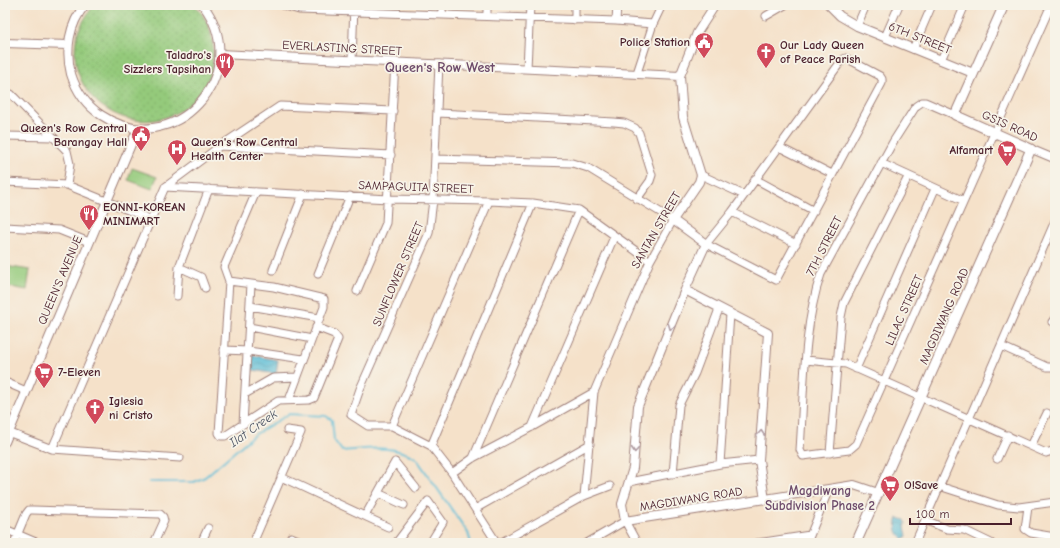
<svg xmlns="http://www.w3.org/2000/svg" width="1060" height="548" viewBox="0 0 1060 548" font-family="'Comic Neue',sans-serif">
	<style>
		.grass { fill: url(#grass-dots); stroke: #6f7454 }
		.pitch { fill: #94ca7c; stroke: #6f7454 }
		.water { fill: url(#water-waves); stroke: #506d80 }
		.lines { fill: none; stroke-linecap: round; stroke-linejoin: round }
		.stream { stroke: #57bbd5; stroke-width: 2 }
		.minor-casing { stroke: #a0807a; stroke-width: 9 }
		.tertiary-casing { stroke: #a0807a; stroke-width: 10 }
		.secondary-casing { stroke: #a0807a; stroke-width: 11 }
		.minor { stroke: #fff; stroke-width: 7 }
		.tertiary { stroke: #fff; stroke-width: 8 }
		.secondary { stroke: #fff; stroke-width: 9 }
		.oneway { stroke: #ae9aa0 }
		.labels { text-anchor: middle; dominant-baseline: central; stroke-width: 3.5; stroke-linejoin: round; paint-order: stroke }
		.street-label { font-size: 12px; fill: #4a1f2b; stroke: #f7f3e8 }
		.poi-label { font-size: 12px; font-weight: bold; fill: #4a1f2b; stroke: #f7f3e8; text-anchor: start }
		.water-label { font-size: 13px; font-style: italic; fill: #4f5666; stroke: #f7f3e8 }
		.neighbourhood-label { font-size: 13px; font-weight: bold; fill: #6e4c6b; stroke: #f7f3e8 }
		.quarter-label { font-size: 14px; font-weight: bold; fill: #6e4c6b; stroke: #f7f3e8 }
	</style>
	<defs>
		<pattern id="grass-dots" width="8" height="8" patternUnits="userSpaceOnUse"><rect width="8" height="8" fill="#94ca7c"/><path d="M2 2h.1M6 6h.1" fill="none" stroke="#81ad6b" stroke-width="1.8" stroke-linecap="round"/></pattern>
		<pattern id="water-waves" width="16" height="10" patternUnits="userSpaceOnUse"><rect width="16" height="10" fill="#57bbd5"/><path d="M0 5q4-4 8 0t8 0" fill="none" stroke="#4a97ad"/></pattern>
	</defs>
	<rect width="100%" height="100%" fill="#f7f3e8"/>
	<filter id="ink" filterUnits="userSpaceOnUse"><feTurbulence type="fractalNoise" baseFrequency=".025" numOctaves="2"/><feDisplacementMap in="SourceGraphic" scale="8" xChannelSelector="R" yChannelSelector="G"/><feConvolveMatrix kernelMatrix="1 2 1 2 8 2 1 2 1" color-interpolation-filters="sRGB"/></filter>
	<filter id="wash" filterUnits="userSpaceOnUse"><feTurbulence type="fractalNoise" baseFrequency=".012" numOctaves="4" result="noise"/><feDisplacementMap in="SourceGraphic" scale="16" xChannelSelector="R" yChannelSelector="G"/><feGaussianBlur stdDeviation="0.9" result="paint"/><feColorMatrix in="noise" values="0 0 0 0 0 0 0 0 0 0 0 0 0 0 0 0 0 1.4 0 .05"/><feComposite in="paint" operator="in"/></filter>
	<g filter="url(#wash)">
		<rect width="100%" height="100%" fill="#f5e1c9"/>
		<!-- grass -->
		<path class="grass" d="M94,5H195C211,23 216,43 212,67C209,80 203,91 193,100C146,148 65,106 76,40C79,26 86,16 94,5Z"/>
		<!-- pitch -->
		<path class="pitch" d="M132,168L157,177L152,189L128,180Z
			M5,266L30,270L27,290L5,286Z"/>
		<!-- water -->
		<path class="water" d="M251,355L278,360L276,374L248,369Z
			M898,518L905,520L906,523L905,527L907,536L904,539C896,535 895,526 898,518Z"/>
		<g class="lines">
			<!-- stream -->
			<path class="stream" d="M149,482H194L205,477L254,435L289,414L326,416L332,420L334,440L342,451C368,449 392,444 416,458L468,533L471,543"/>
		</g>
	</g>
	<g filter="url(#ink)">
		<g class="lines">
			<!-- minor casing -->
			<g class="minor-casing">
				<path id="minor" d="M282,5L299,10L616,21L653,24
					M442,15V5
					M487,16V5
					M766,16L785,5
					M575,20V5
					M616,21L617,5
					M857,26L866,5
					M885,37L899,5
					M913,49L932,5
					M846,58L880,76L882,79V83L776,280L706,244L732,212L842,60Z
					M352,60L354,5
					M941,60L965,5
					M439,64L433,200L429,233L360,389L351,415L368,426H392L431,446L452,473L495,540L500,543L584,496L610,486
					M527,68L530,5
					M637,73L653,24L662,5
					M5,94H11L67,151L70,164L67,185
					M438,113L614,122L624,123L635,128L639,133L652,175L650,181L637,199
					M955,115L925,102H922L916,106L893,142L821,274C803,326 804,394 800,450L803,456L849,450L856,444L1051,5
					M5,136L53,137
					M220,146L391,155
					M779,147L832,174
					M1031,149L1055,159
					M435,159L572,163L588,168L673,220L650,261L594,392L584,496
					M881,163L964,201
					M701,175L744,195
					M755,179L814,211
					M5,182L67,185L150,219
					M165,187L389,199L489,201L533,203L579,210L650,261
					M256,192L224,267L229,281L219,433L221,436H225L278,401L309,400L314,398L338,339L334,334L316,327
					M732,212L796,244
					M5,227L59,230L89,242
					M179,267L201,277L205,288
					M273,270L303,194
					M318,274L350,196
					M229,281L274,287L324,299V307L289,400
					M357,291L386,223L395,62
					M177,296L179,267L209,189
					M250,306L319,318
					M1052,322L1055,318
					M249,327L312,339
					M1001,346L1047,367H1055
					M224,350L248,351L303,359
					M806,360L846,364L1046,453L1055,450
					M856,369L935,189
					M5,382L26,391
					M245,394L273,378L297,377
					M243,424L251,284
					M392,426L489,201
					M532,427L614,237
					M5,431L52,449L180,458
					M431,446L533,203
					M1031,446L1047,413
					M52,449L165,187L220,146L280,106L393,111
					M830,453L841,317L844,303L908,177
					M473,458L579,210
					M997,459L1008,435
					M720,464L730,314
					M452,473L473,458L532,427L594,392
					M673,474L679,405L695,373L719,309
					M281,477L388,527
					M629,482L720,464L759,460
					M939,486L998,505L1019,507L1055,502
					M378,493L404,505
					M1028,507L1025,529L1031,533L1055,537
					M475,509L590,444
					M365,516L395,462L416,488
					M925,520L947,529L964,530L991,543
					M5,529L38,543
					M14,543L26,514L29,510H33L160,514L163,517L164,521L154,543
					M201,543L208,528
					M253,543L301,432L287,430
					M288,543L291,537L305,543
					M396,543L428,501L443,522L430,543
					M587,543L625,521L637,543
					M757,543L810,535
					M807,543L829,489
					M915,543L1055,221"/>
			</g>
			<!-- tertiary casing -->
			<g class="tertiary-casing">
				<path id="tertiary" d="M85,5C69,24 65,50 71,74C76,90 86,105 101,115C173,163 255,74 203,5
					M715,5L697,33L680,76L683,117L701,175L699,182L673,220L706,244L685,290L638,406L633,468L622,504L625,521L854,485L878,493
					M829,5L840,16L857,26L973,73
					M5,43L68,45
					M220,54L680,76
					M685,290L768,333L759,460L765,500
					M5,442L138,128"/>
			</g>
			<!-- secondary casing -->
			<g class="secondary-casing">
				<path id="secondary" d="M856,543L1031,149L955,115L1004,5"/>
			</g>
			<!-- minor -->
			<use href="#minor" class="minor"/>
			<!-- tertiary -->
			<use href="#tertiary" class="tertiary"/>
			<!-- secondary -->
			<use href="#secondary" class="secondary"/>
		</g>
		<!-- one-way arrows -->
		<defs><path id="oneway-chevron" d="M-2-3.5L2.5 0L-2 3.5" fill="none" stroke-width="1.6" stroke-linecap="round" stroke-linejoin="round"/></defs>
		<g class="oneway">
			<use href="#oneway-chevron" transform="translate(671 327) rotate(111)"/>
			<use href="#oneway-chevron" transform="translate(761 433) rotate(-86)"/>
			<use href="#oneway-chevron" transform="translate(635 450) rotate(95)"/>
		</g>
	</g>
	<!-- icons -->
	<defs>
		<g id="civic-pin" transform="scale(1)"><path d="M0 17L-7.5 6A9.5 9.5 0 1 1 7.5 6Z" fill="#d1495b" stroke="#f7f3e8"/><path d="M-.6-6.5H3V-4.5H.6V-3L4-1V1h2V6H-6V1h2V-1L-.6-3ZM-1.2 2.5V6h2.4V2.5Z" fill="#fff"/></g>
		<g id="church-pin" transform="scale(1)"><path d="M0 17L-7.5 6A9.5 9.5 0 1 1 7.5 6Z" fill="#d1495b" stroke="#f7f3e8"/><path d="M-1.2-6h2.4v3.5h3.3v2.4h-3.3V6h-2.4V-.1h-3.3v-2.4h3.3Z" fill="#fff"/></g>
		<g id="restaurant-pin" transform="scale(1)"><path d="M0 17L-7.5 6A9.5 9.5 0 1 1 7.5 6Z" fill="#d1495b" stroke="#f7f3e8"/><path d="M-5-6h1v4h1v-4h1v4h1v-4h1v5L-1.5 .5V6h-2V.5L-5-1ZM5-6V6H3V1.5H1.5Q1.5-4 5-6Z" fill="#fff"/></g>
		<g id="hospital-pin" transform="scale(1)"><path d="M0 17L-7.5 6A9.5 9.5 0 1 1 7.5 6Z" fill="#d1495b" stroke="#f7f3e8"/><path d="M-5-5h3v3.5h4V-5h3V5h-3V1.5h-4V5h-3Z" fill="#fff"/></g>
		<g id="supermarket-pin" transform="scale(1)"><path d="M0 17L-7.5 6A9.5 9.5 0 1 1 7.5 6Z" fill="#d1495b" stroke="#f7f3e8"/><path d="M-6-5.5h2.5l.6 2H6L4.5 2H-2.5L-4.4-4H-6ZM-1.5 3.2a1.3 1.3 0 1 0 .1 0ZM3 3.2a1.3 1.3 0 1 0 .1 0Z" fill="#fff"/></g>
	</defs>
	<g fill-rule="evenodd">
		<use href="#civic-pin" x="704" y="42"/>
		<use href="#church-pin" x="766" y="52"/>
		<use href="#restaurant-pin" x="225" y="62"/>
		<use href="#civic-pin" x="141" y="135"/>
		<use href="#hospital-pin" x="177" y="149"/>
		<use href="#supermarket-pin" x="1007" y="150"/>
		<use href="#restaurant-pin" x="89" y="214"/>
		<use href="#supermarket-pin" x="44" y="372"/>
		<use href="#church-pin" x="95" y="408"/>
		<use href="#supermarket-pin" x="890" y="485"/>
	</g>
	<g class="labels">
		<!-- street labels -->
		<g class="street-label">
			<text transform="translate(920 38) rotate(22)">6TH STREET</text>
			<text transform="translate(342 48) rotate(3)">EVERLASTING STREET</text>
			<text transform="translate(1010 126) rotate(24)">GSIS ROAD</text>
			<text transform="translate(416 187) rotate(2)">SAMPAGUITA STREET</text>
			<text transform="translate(656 230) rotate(-60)">SANTAN STREET</text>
			<text transform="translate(824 246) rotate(-63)">7TH STREET</text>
			<text transform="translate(398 274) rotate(-67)">SUNFLOWER STREET</text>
			<text transform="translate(60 280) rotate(-67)">QUEEN'S AVENUE</text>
			<text transform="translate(904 310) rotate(-66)">LILAC STREET</text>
			<text transform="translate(944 316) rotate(-66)">MAGDIWANG ROAD</text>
			<text transform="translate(691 499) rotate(-9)">MAGDIWANG ROAD</text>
		</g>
		<!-- poi labels -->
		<g class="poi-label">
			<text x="690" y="42" text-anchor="end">Police Station</text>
			<text x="780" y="45">Our Lady Queen<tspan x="780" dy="14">of Peace Parish</tspan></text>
			<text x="211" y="55" text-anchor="end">Taladro's<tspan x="211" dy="14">Sizzlers Tapsihan</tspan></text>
			<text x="127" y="128" text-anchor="end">Queen's Row Central<tspan x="127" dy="14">Barangay Hall</tspan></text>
			<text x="191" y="142">Queen's Row Central<tspan x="191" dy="14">Health Center</tspan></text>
			<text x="993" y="150" text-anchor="end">Alfamart</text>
			<text x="103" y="207">EONNI-KOREAN<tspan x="103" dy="14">MINIMART</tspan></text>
			<text x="58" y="372">7-Eleven</text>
			<text x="109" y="401">Iglesia<tspan x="109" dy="14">ni Cristo</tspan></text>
			<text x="904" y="485">O!Save</text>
		</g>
		<!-- water labels -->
		<g class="water-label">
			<text transform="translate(253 428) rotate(-35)">Ilat Creek</text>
		</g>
		<!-- neighbourhood labels -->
		<g class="neighbourhood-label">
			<text x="820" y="490">Magdiwang<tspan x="820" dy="15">Subdivision Phase 2</tspan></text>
		</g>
		<!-- quarter labels -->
		<g class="quarter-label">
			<text x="440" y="67">Queen's Row West</text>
		</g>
	</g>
	<!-- margin -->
	<rect width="1060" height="548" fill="none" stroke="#f7f3e8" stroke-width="20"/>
	<!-- scale -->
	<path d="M910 518v6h101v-6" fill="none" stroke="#4a1f2b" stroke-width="2"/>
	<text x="916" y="518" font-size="12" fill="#4a1f2b" stroke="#f7f3e8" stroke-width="3" paint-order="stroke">100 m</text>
</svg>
